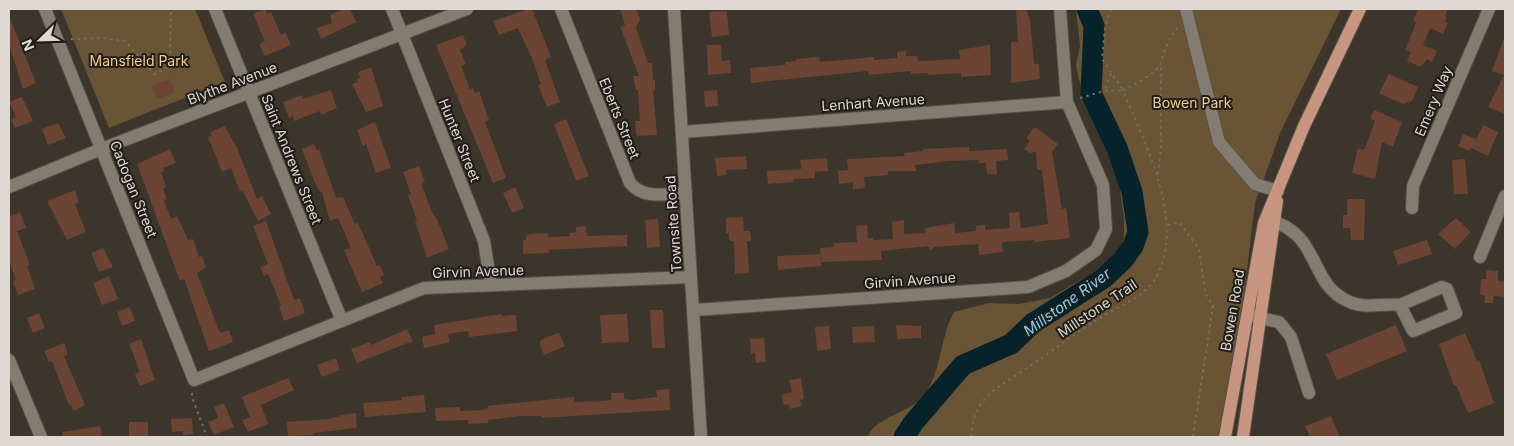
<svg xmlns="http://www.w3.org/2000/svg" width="1514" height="446" viewBox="0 0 1514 446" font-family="Inter,sans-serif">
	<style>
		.green { fill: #695436 }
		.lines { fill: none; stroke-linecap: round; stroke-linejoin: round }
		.river { stroke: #06222b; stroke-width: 21 }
		.building { fill: #6c4433 }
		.minor-casing { stroke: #575149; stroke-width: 14 }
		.major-casing { stroke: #575149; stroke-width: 14 }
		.path { stroke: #746e65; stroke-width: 2; stroke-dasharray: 2.5 4; stroke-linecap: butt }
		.minor { stroke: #837c71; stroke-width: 12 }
		.major { stroke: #c89581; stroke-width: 12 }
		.labels { text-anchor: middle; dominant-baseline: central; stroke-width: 4; stroke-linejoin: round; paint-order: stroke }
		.park-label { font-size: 14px; fill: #f6cd8e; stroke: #201d18 }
		.street-label { font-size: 14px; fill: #ded9d3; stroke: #201d18 }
		.water-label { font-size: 15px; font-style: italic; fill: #81d4f4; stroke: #201d18 }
	</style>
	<rect width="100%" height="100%" fill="#3b352b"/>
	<!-- green -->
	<path class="green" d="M61,9H195L225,82L109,128Z
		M1076,9H1341L1281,131L1255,203L1227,437H868C872,419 910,412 923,397C941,375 940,336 954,312L989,303L1019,304L1050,298L1099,269L1120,252L1124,238V219L1116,161L1106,134L1089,108L1079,80L1076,65L1080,46Z"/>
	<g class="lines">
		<!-- river -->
		<path class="river" d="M904,437L914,422L963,365L1011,344L1033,323L1104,278L1123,260L1133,246L1138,232L1132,192L1117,148L1091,93L1094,26L1087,9"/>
	</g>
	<!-- building -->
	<path class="building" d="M265,9L267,14L271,12L281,35L286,33L291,45L265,56L259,44L265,41L253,14Z
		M344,9H350L356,22L321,39L316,28L332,23L330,15Z
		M529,9L533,11L551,57L545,60L560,102L547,107L538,85L541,84L533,61L518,28L499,35L493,21Z
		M620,9H636L640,19L636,28L648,63H652L653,80H655V90H653L657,135L638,136L636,134L635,121H640L638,90H636L633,76H639L620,27L625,25Z
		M1016,9H1026L1030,20L1034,64H1039L1040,79L1011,83V42H1018Z
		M1418,9H1448L1445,16L1447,17L1445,22L1448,23L1443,34L1430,28L1423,45L1437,51L1432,62L1427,59L1421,67L1407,61L1411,52L1405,50L1416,23L1413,21Z
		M727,11L729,35L712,37L709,12Z
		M9,16L36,83L23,89L9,44Z
		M463,35L467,45L460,50L466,64L461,66L470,89L473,88L475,93L479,91L489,120L485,122L506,178L493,183L436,45Z
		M1504,38H1505V114L1488,107L1504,75L1492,71Z
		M707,45H721L722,61L730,60L731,73L708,75Z
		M990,45L991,75L961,77V73L928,75V73L911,74V71L869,75L868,71L751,83L750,68L785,65V62L796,61V59L819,57L820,62L874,57V60L897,58V52L906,51V56H917L918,61L960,59L959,50Z
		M371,67L383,106L366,112L352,84L358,82L357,79L360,78L358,72Z
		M1389,74L1418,87L1412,101L1403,104L1379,93Z
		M170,79L175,92L157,99L152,86Z
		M331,90L337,108L321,115L320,111L294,121L293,116L289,118L283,102L302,95L303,99Z
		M717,90L718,106L705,107L704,91Z
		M22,97L33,121L15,128L11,119L16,117L9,102Z
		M1374,110L1402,122L1393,147L1382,142L1375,179L1352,173L1358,148L1364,150L1369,137L1375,121L1370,119Z
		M566,119L589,176L576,181L554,124Z
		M375,122L391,168L376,173L366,144L363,146L357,130Z
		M58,123L66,138L48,145L42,129Z
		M1483,125L1498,132L1488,156L1471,148L1469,151L1458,146L1463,134L1476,139Z
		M225,126L237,148L257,199L262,196L271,214L258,221L243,191L240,192L231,168L222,172L208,137L212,136L210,132Z
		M1035,127L1058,144L1052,152L1062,209L1066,208L1070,238L1035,242L1034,240L1002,242L1003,252L979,255L978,244L934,247L931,251L928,246L881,251L882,260L821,262L820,248L834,247L833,243L857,242L856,226L867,225L868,238H873V240L893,239L892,222L904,220V234L926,233L925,228L954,223L955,233L976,231V226L985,225V230L1010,228L1009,213L1019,212L1021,228L1048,224L1042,170H1037L1036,152L1030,153L1024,149L1030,141L1026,138Z
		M314,144L317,150L319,149L336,198L343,197L355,224L358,223L377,266L380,265L384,275L380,277L383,283L362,292L344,250L351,248L338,218L330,221L322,192H320L314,181L302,149Z
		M969,147V151L1007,149L1008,160L996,161L997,174H987L986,163H979V160L948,161L915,165L916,171H888V175L864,177L865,188L853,189V182L839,184L838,171L848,170L847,159L905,156L904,153L923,151V149Z
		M170,149L176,163L163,168L165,171L161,172L166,187L163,189L167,199L164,200L171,219L177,216L188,240L193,239L199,257L202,256L206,267L197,273L220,333L229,330L233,342L209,351L184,279L180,281L174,265L137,164Z
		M746,156L747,169L726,170L727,175L717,176L715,158Z
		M827,158L828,171L815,172V178L794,179V182L768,184L767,171L801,169L800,160Z
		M1465,159L1468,194H1454L1452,160Z
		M419,166L425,182L421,184L433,214L437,219L449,249L427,258L415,221L417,220L408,195L411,194L403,172Z
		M515,187L524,208L512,213L503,193Z
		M75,190L79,203L75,204L86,232L67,240L47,201Z
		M1347,199H1365L1364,240H1351L1350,228H1343V215H1347Z
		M20,212L26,228L17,231L30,265L27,266L35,289L18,295L13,281L16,280L9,261V213L10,216Z
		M743,217L744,231H750L751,241H747L749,273L735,274L734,242L729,240V233H726V218Z
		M1456,218L1471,232L1455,249L1438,234Z
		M658,219L660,247L647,248L645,220Z
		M266,221L294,300L300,298L305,313L284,321L279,306L281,305L268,274L264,276L260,267L268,264L253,226Z
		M586,226L587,236L627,235V246L549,250V253L523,254V240H526V236L530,234L548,233V237L570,236L569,233L576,232V227Z
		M1427,240L1432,254L1398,265L1393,251Z
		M103,248L113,267L99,272L91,253Z
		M820,254L821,266L778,270L777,256Z
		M1486,270L1498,271V281L1505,282V297L1494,296L1493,303H1484L1485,296L1480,295L1481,279H1486Z
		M109,276L118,299L102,305L93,283Z
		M130,307L135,321L122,326L117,312Z
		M650,310H663L665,348H652Z
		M39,313L45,328L33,333L27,318Z
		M502,314V316L516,315L517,331L469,337L468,331L448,334L450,342L424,348L422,337L435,334L434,325Z
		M627,314L629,342L602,343L600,315Z
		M896,325L921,326V338L897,339Z
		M1396,325L1407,351L1337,380L1326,354Z
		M829,326L831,349L817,351L815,327Z
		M874,326L875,342L853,343L852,327Z
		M407,329L413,341L357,363L351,349L370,342L371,345Z
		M557,333H559L565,346L544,355L540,344L541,340Z
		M1465,333L1477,361L1479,360L1494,403L1468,413L1456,385L1454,386L1439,344Z
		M764,338L766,362L756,363L755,353L751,354L750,339Z
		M141,339L155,380L140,386L135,374L140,372L129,344Z
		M64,343L68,354L64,356L85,405L73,411L71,404L69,405L52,361L49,362L44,351Z
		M336,358L340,370L322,377L317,365Z
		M288,378L294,390L261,405L268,424L248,432L242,420L250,417L242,397Z
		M801,378L804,399L800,400L802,406L790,409L789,404L784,405L781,395L792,392L789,380Z
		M669,389L670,410L542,418L541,416H521L488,420V423L468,424V420L436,421L435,408L460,407V411L483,410L488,408L487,406L574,397V402L605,401L611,400V393H624V399L633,400L657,397L656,390Z
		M424,395L426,412L365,417L363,403L402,400V397Z
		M224,403L234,427L214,435L208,422L218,418L214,407Z
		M356,413L357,428L314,433V435L288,436L287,422L328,419L340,416V415Z
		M1331,416L1340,437H1310L1305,426Z
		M192,418L193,434L183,435V431L172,432L171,419Z
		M129,422H148V437H129Z
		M100,426L102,437H63L62,432Z"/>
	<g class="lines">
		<!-- minor casing -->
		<g class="minor-casing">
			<path id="minor" d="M45,9L194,380L424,288L691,277
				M215,9L342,321
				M392,9L484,241L491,285
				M561,9L630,183C644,200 667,194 686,192
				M674,9L701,437
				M1186,9L1219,142L1255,184L1278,191
				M682,132L1067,102
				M9,187L101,149L467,9
				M1412,208L1413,186L1489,9
				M1266,219C1324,234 1306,284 1350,302C1365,309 1384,303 1400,305
				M1480,257L1505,196
				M1442,287L1447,289L1456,313L1413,331L1400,305Z
				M694,310L1028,287L1066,271L1096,250L1106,229L1103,185L1067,102L1060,9
				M1251,316L1279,322L1291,337L1309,393
				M9,360L41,437"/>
		</g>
		<!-- major casing -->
		<g class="major-casing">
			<path id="major" d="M1225,437L1264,223L1304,126L1360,9
				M1243,437L1277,201"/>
		</g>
		<!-- path -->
		<path class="path" d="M1111,9L1105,27L1102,59L1123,90L1104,91L1112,71
			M71,39L103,38L125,41L154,74L172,65L170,50L171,9
			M1080,98L1104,91
			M1158,174L1161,148V64
			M1168,225L1179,222L1199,249L1205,292L1213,306L1193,437
			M192,393V397L207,437
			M971,437C974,401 989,393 1018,374C1047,355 1074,334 1103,316C1120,306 1145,296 1155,279C1188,223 1144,143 1123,90C1132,86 1159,72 1161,62C1165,48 1169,39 1178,27"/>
		<!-- minor -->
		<use href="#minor" class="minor"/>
		<!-- major -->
		<use href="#major" class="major"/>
	</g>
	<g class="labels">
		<!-- park labels -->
		<g class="park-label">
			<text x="139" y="60">Mansfield Park</text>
			<text x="1192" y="102">Bowen Park</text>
		</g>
		<!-- street labels -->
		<g class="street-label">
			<text transform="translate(232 83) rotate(-21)">Blythe Avenue</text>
			<text transform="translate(1433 101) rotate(-67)">Emery Way</text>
			<text transform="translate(873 102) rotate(-4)">Lenhart Avenue</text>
			<text transform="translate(620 118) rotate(68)">Eberts Street</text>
			<text transform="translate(460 140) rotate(68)">Hunter Street</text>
			<text transform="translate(292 159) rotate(68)">Saint Andrews Street</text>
			<text transform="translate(134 189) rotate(68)">Cadogan Street</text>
			<text transform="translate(673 224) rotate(-94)">Townsite Road</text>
			<text transform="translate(478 271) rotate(-2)">Girvin Avenue</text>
			<text transform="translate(910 280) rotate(-4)">Girvin Avenue</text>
			<text transform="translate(1097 308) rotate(-34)">Millstone Trail</text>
			<text transform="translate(1232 310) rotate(-80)">Bowen Road</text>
		</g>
		<!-- water labels -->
		<g class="water-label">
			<text transform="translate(1067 302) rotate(-36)">Millstone River</text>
		</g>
	</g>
	<!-- border -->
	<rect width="1514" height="446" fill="none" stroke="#ded9d3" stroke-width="20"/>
	<!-- north arrow -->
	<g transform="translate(40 40) rotate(247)" stroke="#201d18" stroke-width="4" paint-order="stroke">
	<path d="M0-4L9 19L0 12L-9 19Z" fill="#ded9d3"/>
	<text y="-8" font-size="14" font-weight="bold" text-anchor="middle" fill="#ded9d3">N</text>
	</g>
</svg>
